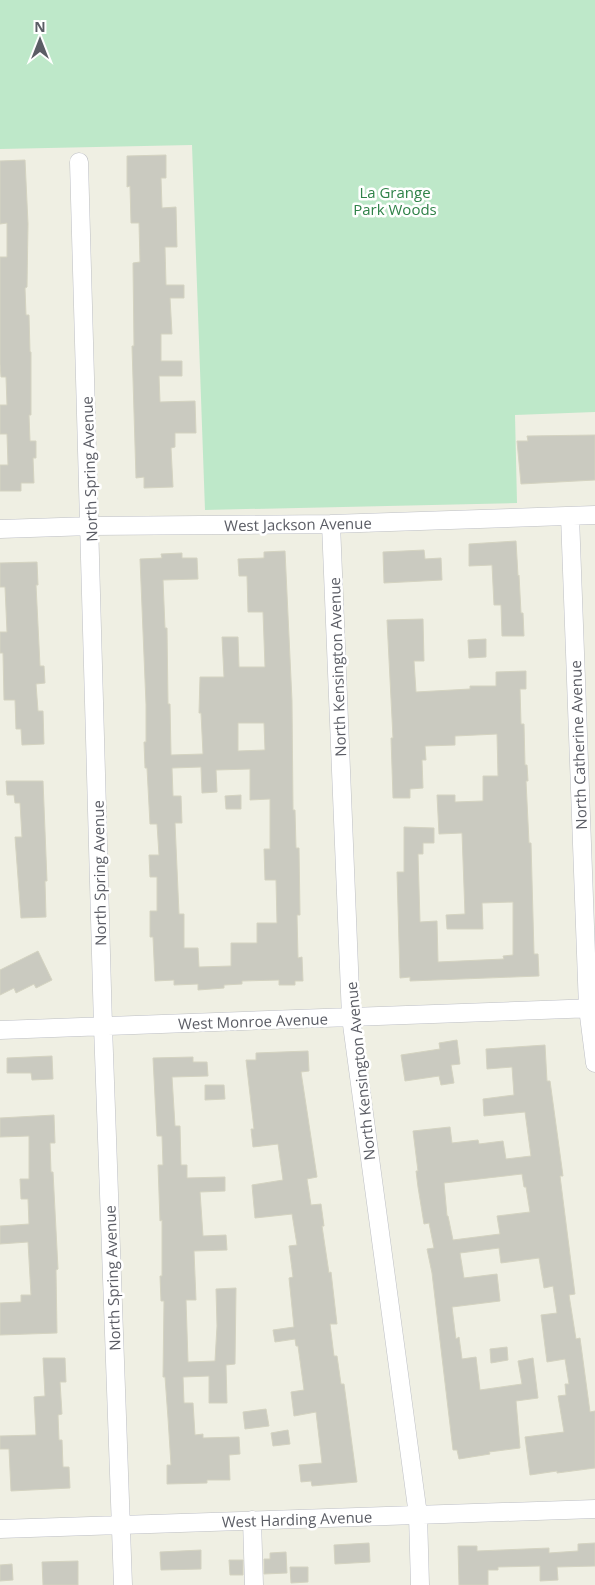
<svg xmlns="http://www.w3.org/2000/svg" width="595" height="1585" viewBox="0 0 595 1585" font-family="'Open Sans',sans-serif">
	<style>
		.green { fill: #bee8c9 }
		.building { fill: #cacac0; stroke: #d4d3c1; fill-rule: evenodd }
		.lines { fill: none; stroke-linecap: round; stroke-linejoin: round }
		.minor-casing { stroke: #bdbfc5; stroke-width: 19 }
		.minor { stroke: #fff; stroke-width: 18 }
		.labels { text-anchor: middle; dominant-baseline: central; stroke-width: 5; stroke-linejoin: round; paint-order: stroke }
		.park-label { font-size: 15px; fill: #2f8248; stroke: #fff }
		.street-label { font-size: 15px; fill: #5b5d65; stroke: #fff }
	</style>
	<rect width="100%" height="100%" fill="#efefe3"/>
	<!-- green -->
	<path class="green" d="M0,0H595V412L515,415L517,503L205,510L192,145L0,149Z"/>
	<!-- building -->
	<path class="building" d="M166,155V178H161L162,208L176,207L177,247H165L166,285H184V298H170L172,334H161V361H182V376H159L160,402L195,401L196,433H175V447L171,448L173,487L144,488V477L136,478L132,346H134L133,263L140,262L139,223H131L130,186L127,187V156Z
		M25,160L28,224L27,287L25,288L26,315H29L30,352H31V415H29L30,441H36V458H33L34,483H21V491H0V465H8L7,434H0V405H7L6,377H1L0,364V257H7V223L0,224V161Z
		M595,435V480L521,484L517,441H528L527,436Z
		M516,541L518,576L519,575L521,613H523L524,636H502L501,605H494L492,565L469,566V544Z
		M424,550L425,559L441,558L442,580L384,583L383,552Z
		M285,551L292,701L293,810H295L296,848H299L300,915H297L298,958L302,957L303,981H295V985H279V980L242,981V984L224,985V988L198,990V984L174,985V980L155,981L153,937H150V911H157V877H150L149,855H159L157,824H150L147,768H145L144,742H146V704L140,559L162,558L161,554L182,553V558H197L198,579L163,580L165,628H167L168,704H170L171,755L203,754L201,713H199L200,677H224L222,637H238L239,667H265L263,612H248L247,576H239L238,559L264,558V552ZM238,723H264L265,750L238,751ZM201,767L202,793L217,792L216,770L250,769V800L270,799V849H264L265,880H276L277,923H257V943H231V966L199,967L198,948H184V914H179L175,823H182L181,796H173L172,768Z
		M37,562L38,585H36L40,666H44L45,683L36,684L38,711H43L44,744L22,745L21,729H16L15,700H4L3,653H0V632H7L5,587H0V563Z
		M423,619L424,661H414L416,692L470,689V686H496V672L526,671V689H520L521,724H524L525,765H527L528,781H526L529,843H531L534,954H538L539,976L410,981V977L400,978L397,872H404V827L434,828V843H423V854H418L420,922L437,921L438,962L504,959L503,956L513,955V902L482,903L483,929H447L446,915L465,914L462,833L439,834L437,795H455V802L483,801V776H498L497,734L455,736V745L425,746L426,760H422L423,788L410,789V798H393L391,738H393L387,620Z
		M486,639V657L469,658L468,640Z
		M6,781H43L47,881H45L46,917L21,918L15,837H22L20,803H15L14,795H7Z
		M241,795V809H226L225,796Z
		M38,951L52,980L36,988L34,984L16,993L14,988L0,995V970Z
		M457,1040L460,1064L451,1065L454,1083L441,1085L439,1076L405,1081L401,1055L440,1049L439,1043Z
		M545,1045L547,1081H550L563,1176H560L575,1294L569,1295L576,1339L580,1338L590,1412L595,1411V1468L557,1473V1471L530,1475L525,1437L564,1432L558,1396L566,1395L565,1384H569L565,1359L547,1362L541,1315L557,1313L553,1286L544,1288L539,1258L501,1263L499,1248L460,1253L464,1278L497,1274L500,1301L452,1307L456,1339L459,1337L462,1359L476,1357L480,1390L522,1384L518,1361L533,1358L538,1398L516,1401L520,1448L489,1452L490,1454L459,1459L457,1450H453L432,1273L427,1249L434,1248L429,1223L424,1224L418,1187L416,1171H418L413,1131L450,1127L452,1143L478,1140L479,1144L503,1141L506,1159L531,1156L525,1112L484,1116L483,1099L514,1095L512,1067L487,1069L486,1049ZM522,1174L524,1187H526L530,1212L497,1216L500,1234L453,1240L448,1216H447L444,1183Z
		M308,1051L309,1071L301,1072L317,1177L307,1179L311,1205L321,1204L324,1226H322L329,1273L331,1272L337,1324H330L334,1356H337L341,1384H344L357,1482L312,1486L311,1481L301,1482L299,1465L322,1463L316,1412L294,1416L291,1392L304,1390L298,1346H296L295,1339L275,1342L273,1330L294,1327L289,1278L293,1277L289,1246L297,1245L292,1214L255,1218L252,1185L283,1180L278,1144L253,1147L251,1129H254L246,1060H256V1053Z
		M52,1056L53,1079L32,1080L31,1073H7V1058Z
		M193,1057V1062H207L208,1076L172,1077L175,1126H180L181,1165H187V1178L225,1177V1191L200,1192L203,1236L226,1235L227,1250L194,1251L196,1300H186L188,1362L215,1361L217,1326L216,1289L236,1288L235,1364L226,1365L227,1403H209V1376L183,1377L184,1403H193L195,1435L203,1434V1438L239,1437L240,1454L229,1455L230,1480H207V1483L167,1484V1465H171L168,1418L165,1377H163L164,1301H161L160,1276H162V1220L160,1221L158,1165H163L162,1136H157L153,1058Z
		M205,1085H224L225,1099L205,1100Z
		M54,1115L55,1143H50L51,1172H53L58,1269L56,1270L57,1333L0,1335V1303L21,1302V1295H31L28,1242L0,1244V1226L29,1224L28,1199H21L20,1179H29V1136L0,1137V1118Z
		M507,1347L508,1360L491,1363L490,1349Z
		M43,1358H65L66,1382H60L62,1414L58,1415L59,1440H62L63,1467H69L70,1488L11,1491L9,1449H0V1436L36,1435L34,1397L45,1396Z
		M266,1409L269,1426L245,1429L243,1412Z
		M288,1430L290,1444L273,1446L271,1433Z
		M369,1543L370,1562L335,1564L334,1545Z
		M595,1543V1566L557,1567L558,1580L540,1581V1566L498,1567V1570H488V1585H459L458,1546H477V1551L549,1548V1553L578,1551V1544Z
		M201,1550V1569L161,1570L160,1552Z
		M286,1552L287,1573L264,1574V1559H270V1553Z
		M229,1560H243V1575H230Z
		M78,1561V1585H43L42,1562Z
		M12,1564L13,1580L0,1581V1565Z
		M290,1567H308V1582L291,1583Z"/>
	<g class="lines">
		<!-- minor casing -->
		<g class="minor-casing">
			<path id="minor" d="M79,162L103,1026L123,1585
				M570,516L588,1008L595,1063
				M331,524L351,1017L418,1515L420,1585
				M0,529L91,526L331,524L595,515
				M0,1030L595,1008
				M252,1520L254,1585
				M0,1529L595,1509"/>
		</g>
		<!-- minor -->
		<use href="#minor" class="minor"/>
	</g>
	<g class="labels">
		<!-- park labels -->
		<g class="park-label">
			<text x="395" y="192">La Grange<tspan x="395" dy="17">Park Woods</tspan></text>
		</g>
		<!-- street labels -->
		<g class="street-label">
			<text transform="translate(89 469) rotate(-92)">North Spring Avenue</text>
			<text transform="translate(298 524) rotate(-1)">West Jackson Avenue</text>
			<text transform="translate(337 667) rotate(-92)">North Kensington Avenue</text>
			<text transform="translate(578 745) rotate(-92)">North Catherine Avenue</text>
			<text transform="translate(99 873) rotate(-91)">North Spring Avenue</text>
			<text transform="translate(253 1021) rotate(-2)">West Monroe Avenue</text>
			<text transform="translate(360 1071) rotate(-96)">North Kensington Avenue</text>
			<text transform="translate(112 1278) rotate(-92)">North Spring Avenue</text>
			<text transform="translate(297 1519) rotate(-2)">West Harding Avenue</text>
		</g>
	</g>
	<!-- north arrow -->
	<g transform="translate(40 40)" stroke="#ffffff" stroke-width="4" paint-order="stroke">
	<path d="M0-4L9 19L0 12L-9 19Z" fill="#5b5d65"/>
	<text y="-8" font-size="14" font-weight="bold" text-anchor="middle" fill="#5b5d65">N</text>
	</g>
</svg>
